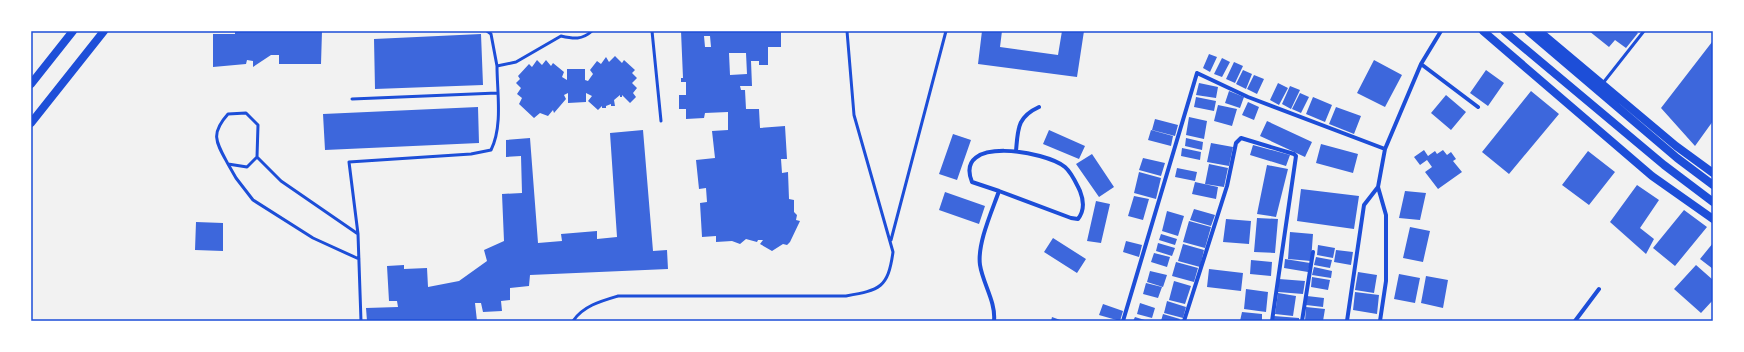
<svg xmlns="http://www.w3.org/2000/svg" width="1744" height="352" viewBox="0 0 1744 352" font-family="Barlow,sans-serif">
	<style>
		.building { fill: #3d67dc; fill-rule: evenodd }
		.lines { fill: none; stroke-linecap: round; stroke-linejoin: round }
		.service { stroke: #1d4ed8; stroke-width: 3 }
		.minor { stroke: #1d4ed8; stroke-width: 4 }
		.secondary { stroke: #1d4ed8; stroke-width: 8 }
		.neatline { fill: none; stroke: #1d4ed8; stroke-width: 1.5 }
	</style>
	<rect width="100%" height="100%" fill="#f2f2f2"/>
	<!-- building -->
	<path class="building" d="M235,31H322L321,64H279V55H271L253,67V61L247,60L246,64L213,67V34H235Z
		M681,31H781V47H768V65H759V61H751L752,86H740L741,90H745L746,109H759L760,128L785,126L787,159H781L782,173L788,172L789,199L794,200V212L797,215L796,220L800,221L790,242L787,245L783,244L772,251L760,244L763,240H758L757,242L746,239L740,244L732,241L716,242V236L702,237L700,203L707,202L706,188L699,189L696,160L715,158L712,131L728,130V112L705,113L704,118L686,119V109H679V95H686V82H681V78H683ZM704,36H710L711,47H705ZM729,53H746L747,74L730,75Z
		M982,31H1002L1000,47L1058,55L1062,31H1084L1077,77L978,64Z
		M1589,31H1635L1638,33L1626,48L1615,40L1609,47Z
		M481,34L483,85L375,89L374,39Z
		M1712,42L1713,121L1695,146L1661,108Z
		M1209,54L1217,57L1210,72L1203,68Z
		M615,56L622,63L624,60L635,70L632,73L637,78L632,83L637,88L633,93L636,97L630,103L622,95V97H620V95L614,100L615,106H611V104L606,106V108H602V106L598,110L588,101L592,96L586,93V102L568,103V93L564,95L566,99L554,113L553,110L548,116L540,113L534,118L519,104L522,98L517,94L521,88L516,83L520,79L518,76L529,64L532,67L537,60L542,65L546,60L551,66L553,63L564,72L562,77L567,80V69H585V80L588,81L593,74L590,70L597,61L601,64L606,57L609,62Z
		M1222,58L1230,62L1222,77L1214,74Z
		M1374,60L1402,75L1385,107L1357,93Z
		M1234,62L1243,66L1235,83L1226,79Z
		M1243,70L1252,74L1246,89L1236,84Z
		M1486,70L1504,83L1488,106L1470,93Z
		M1254,75L1264,79L1257,94L1247,89Z
		M1199,83L1218,87L1216,98L1196,95Z
		M1278,83L1288,88L1279,105L1270,100Z
		M1290,86L1300,90L1291,109L1282,104Z
		M1229,91L1244,97L1240,108L1225,103Z
		M1531,91L1559,114L1509,174L1482,152Z
		M1300,93L1309,97L1301,113L1292,109Z
		M1446,95L1466,112L1451,130L1431,113Z
		M1196,97L1216,101L1214,111L1194,107Z
		M1313,97L1332,105L1325,122L1306,114Z
		M1248,102L1259,107L1254,120L1242,115Z
		M1218,105L1237,109L1232,126L1214,121Z
		M478,107L479,143L325,150L323,114Z
		M1336,107L1361,116L1354,134L1329,124Z
		M1189,117L1207,121L1204,139L1186,135Z
		M1155,119L1178,125L1175,136L1152,130Z
		M1267,121L1312,142L1305,157L1260,136Z
		M643,130L653,251L667,250L668,269L530,275L529,286L510,288V300L501,301L502,311L483,312L481,303H475L477,321H367L366,308L398,307L397,301H389L387,266L404,265V269L427,268L428,287L459,281L487,261L484,250L504,241L502,194L522,193L521,156L506,157V140L530,138L538,243L562,241L561,234L597,231V239L617,237L610,133Z
		M1049,130L1085,146L1079,159L1043,144Z
		M1151,130L1173,136L1171,146L1148,140Z
		M953,134L971,140L957,180L939,174Z
		M1186,138L1203,142L1202,150L1185,146Z
		M1211,143L1233,147L1229,166L1207,162Z
		M1321,144L1358,154L1353,173L1316,163Z
		M1253,145L1290,155L1286,166L1250,155Z
		M1182,148L1201,152L1200,160L1181,156Z
		M1424,150L1428,156L1435,151L1437,154L1443,150L1447,155L1451,152L1456,159L1453,161L1462,172L1438,189L1425,172L1432,167L1427,160L1420,165L1414,157Z
		M1588,151L1615,172L1589,205L1562,185Z
		M1092,154L1114,187L1099,197L1076,164Z
		M1143,158L1165,163L1161,176L1139,170Z
		M1209,164L1228,168L1224,187L1205,184Z
		M1267,165L1288,169L1276,217L1257,214Z
		M1177,168L1197,172L1195,181L1175,177Z
		M1139,172L1161,178L1156,199L1134,193Z
		M1195,182L1218,187L1216,199L1192,194Z
		M1637,185L1659,200L1640,228L1654,239L1646,254L1610,222Z
		M1301,189L1359,196L1354,229L1297,221Z
		M1405,191L1426,193L1420,220L1399,218Z
		M945,192L985,206L979,224L939,210Z
		M1134,196L1149,199L1143,220L1128,216Z
		M1096,201L1110,204L1101,243L1087,241Z
		M1194,209L1215,215L1211,226L1190,220Z
		M1684,210L1707,227L1675,266L1653,248Z
		M1167,211L1184,216L1178,236L1162,231Z
		M1257,218L1278,219L1275,253L1254,252Z
		M1226,219L1251,221L1249,244L1223,242Z
		M1189,221L1211,227L1205,248L1183,242Z
		M196,222L223,223V251L195,250Z
		M1410,227L1430,231L1423,262L1403,258Z
		M1290,232L1313,234L1311,261L1288,259Z
		M1161,234L1177,239L1175,245L1159,240Z
		M1053,238L1086,259L1077,273L1044,252Z
		M1126,241L1142,245L1139,257L1123,252Z
		M1158,243L1175,248L1172,256L1156,251Z
		M1713,243V269L1700,259Z
		M1183,244L1204,250L1200,267L1178,261Z
		M1318,245L1335,248L1333,258L1317,255Z
		M1336,250L1353,252L1351,265L1334,262Z
		M1154,253L1170,257L1167,267L1151,262Z
		M1316,257L1332,260L1330,268L1314,265Z
		M1285,259L1310,263L1308,272L1284,268Z
		M1251,260L1272,262L1271,276L1250,274Z
		M1176,262L1198,268L1194,282L1172,276Z
		M1696,265L1713,280V300L1701,313L1674,289Z
		M1314,267L1332,271L1331,278L1312,275Z
		M1209,269L1243,273L1241,291L1207,287Z
		M1150,271L1167,275L1163,287L1147,282Z
		M1358,272L1377,275L1374,293L1355,290Z
		M1399,274L1420,278L1415,303L1394,299Z
		M1426,276L1448,280L1443,308L1421,303Z
		M1312,277L1330,280L1328,290L1311,287Z
		M1279,279L1305,281L1303,294L1278,292Z
		M1174,281L1191,286L1185,304L1169,300Z
		M1146,283L1162,287L1158,298L1143,294Z
		M1246,289L1268,292L1266,312L1244,309Z
		M1355,292L1379,295L1377,314L1353,310Z
		M1278,293L1296,296L1293,316L1275,314Z
		M1307,296L1324,298L1323,307L1306,305Z
		M1167,301L1186,307L1183,318L1164,313Z
		M1140,303L1155,308L1152,318L1137,314Z
		M1103,304L1123,311L1120,321L1099,315Z
		M1306,307L1325,309L1323,321H1305Z
		M1242,312L1262,314V321H1240Z
		M1163,314L1180,319L1179,321H1161Z
		M1274,316L1299,318V321H1274Z
		M1052,317L1063,321H1051Z
		M1135,317L1148,321H1133Z"/>
	<g class="lines">
		<!-- service -->
		<path class="service" d="M487,31L491,34L497,66
			M652,31L661,121
			M1603,83L1644,31
			M352,99L497,93
			M246,113L258,125L257,157L247,167L228,164C216,142 210,134 228,114Z
			M257,157L281,181L358,234
			M228,164L236,178L253,200L313,238L359,259
			M891,240L946,31
			M361,321L358,234L349,162L471,154L491,150C503,126 497,92 497,66L516,62L561,36C574,39 582,40 592,31
			M573,321C583,306 601,301 618,296H846C880,290 888,288 893,252L854,115L847,31"/>
		<!-- minor -->
		<path class="minor" d="M1421,64L1478,107
			M1016,151C1018,129 1017,117 1039,107
			M1378,187L1386,215V281L1380,321
			M994,321C996,302 983,284 980,265C977,244 992,211 999,191L1071,218L1078,219C1085,210 1084,201 1080,191C1076,183 1072,173 1065,167C1046,151 953,135 972,182L999,191
			M1123,321L1197,73L1248,97L1385,149
			M1184,321L1227,186L1236,143L1241,138L1294,154L1296,156L1272,321
			M1302,321L1313,252
			M1347,321L1364,205L1378,187L1385,149L1421,64L1441,31
			M1575,321L1599,289"/>
		<!-- secondary -->
		<path class="secondary" d="M1483,31L1652,176L1713,219
			M1504,31L1664,165L1713,202
			M1528,31L1677,158L1713,185
			M1539,31L1676,146L1713,173
			M31,84L73,31
			M31,123L104,31"/>
	</g>
	<!-- border -->
	<rect width="1744" height="352" fill="none" stroke="#ffffff" stroke-width="64"/>
	<rect x="32" y="32" width="1680" height="288" class="neatline"/>
</svg>
